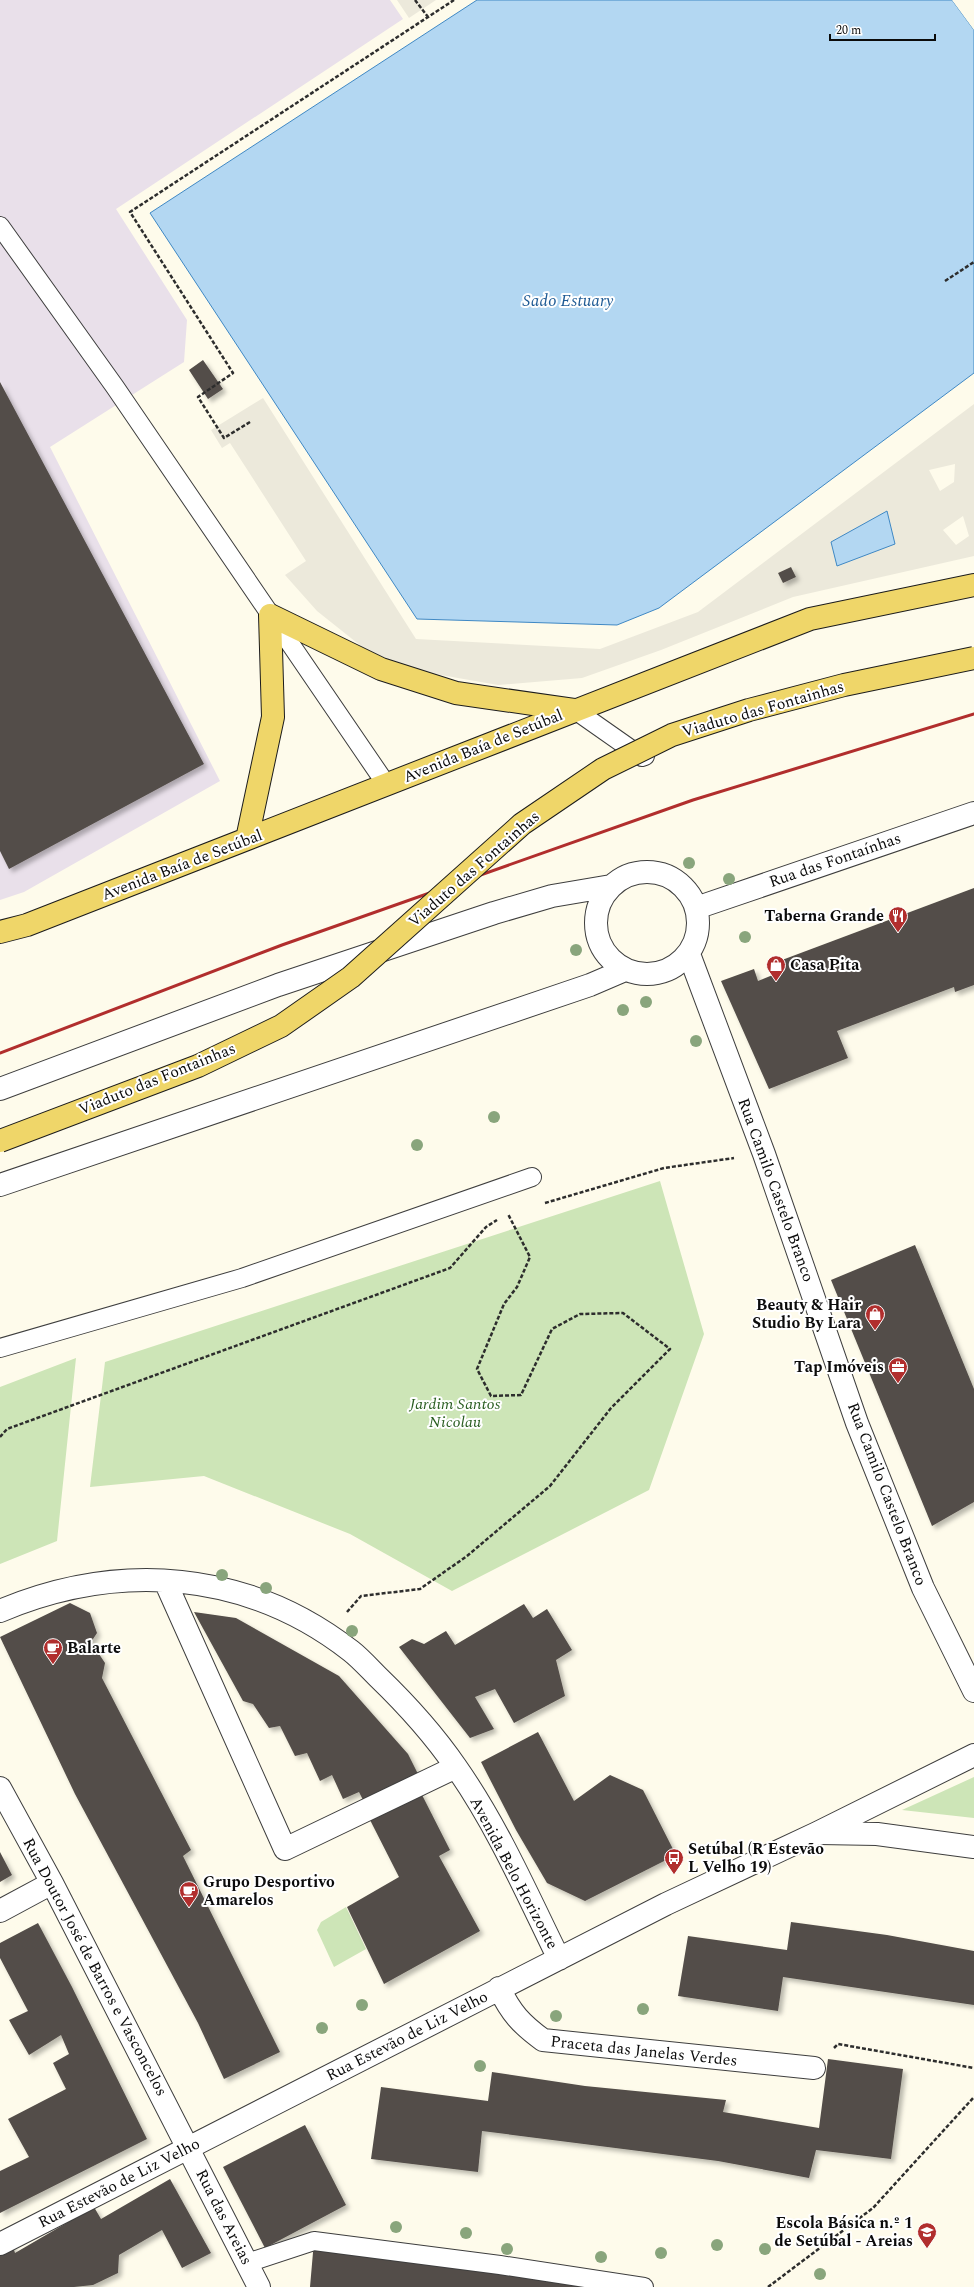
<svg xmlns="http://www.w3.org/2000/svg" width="974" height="2287" viewBox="0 0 974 2287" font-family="Spectral,serif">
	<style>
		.industrial { fill: #e9e0ea }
		.green { fill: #cde5b7 }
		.plaza { fill: #ece9db; fill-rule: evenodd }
		.water { fill: #b3d7f2; stroke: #3f88c4 }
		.pier { fill: #fefbeb }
		.building { fill: #534d48; filter: url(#shadow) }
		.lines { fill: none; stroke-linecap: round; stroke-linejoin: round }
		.lane-casing { stroke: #3e3e3e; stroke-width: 20 }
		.street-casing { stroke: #3e3e3e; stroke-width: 24 }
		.primary-casing { stroke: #1c1c1c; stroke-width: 24 }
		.path { stroke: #2d2d2d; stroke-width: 2.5; stroke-dasharray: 4 2; stroke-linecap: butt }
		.lane { stroke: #fff; stroke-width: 18 }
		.street { stroke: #fff; stroke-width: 22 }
		.primary { stroke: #efd669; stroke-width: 22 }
		.rail { stroke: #b12e2d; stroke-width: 3 }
		.primary-bridge-casing { stroke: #1c1c1c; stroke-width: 24; stroke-linecap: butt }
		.primary-bridge { stroke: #efd669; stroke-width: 22 }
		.tree { fill: #89a57c }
		.labels { text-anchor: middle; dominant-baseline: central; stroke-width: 4; stroke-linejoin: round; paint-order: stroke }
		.street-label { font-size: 16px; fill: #0b0b0b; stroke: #fff }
		.poi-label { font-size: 16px; font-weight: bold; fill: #0b0b0b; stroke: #fff; text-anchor: end }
		.park-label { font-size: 16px; font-style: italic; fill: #2a5e21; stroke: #fff }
		.water-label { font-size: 17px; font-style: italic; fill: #1e5a94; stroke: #fff }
	</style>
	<defs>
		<filter id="shadow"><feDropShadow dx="3.5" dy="3.5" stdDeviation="2" flood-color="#0004"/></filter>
	</defs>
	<rect width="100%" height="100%" fill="#fefbeb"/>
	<!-- industrial -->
	<path class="industrial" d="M0,0H390L403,19L116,209L187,320L184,362L50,447L220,781L24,892L0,900Z"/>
	<!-- green -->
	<path class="green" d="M660,1181L704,1334L649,1490L452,1591L350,1534L204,1476L90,1487L105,1362Z
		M76,1358L57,1541L0,1564V1387Z
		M974,1777V1818L902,1810Z
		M346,1907L366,1949L334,1967L317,1930L321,1922Z"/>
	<!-- plaza -->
	<path class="plaza" d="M397,0H436L409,18Z
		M263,398L416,639L600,649L698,612L974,404V556L793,597L661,650L582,678L498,685L418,671L366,650L317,611L285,575L306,561L230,443L222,448L211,430ZM955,464L954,482L940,491L929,470ZM963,516L969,536L956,545L943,530ZM791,567L796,577L783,583L778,573Z"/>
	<!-- water -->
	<path class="water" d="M477,0H952L974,30V373L659,608L617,625L417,619L150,213Z
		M887,511L895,544L837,566L831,542Z"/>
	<!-- pier -->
	<path class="pier" d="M952,0H955L974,27V30Z"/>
	<!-- building -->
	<path class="building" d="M203,360L223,389L208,399L189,370Z
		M0,382L204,764L9,869L0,851Z
		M791,567L796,577L783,583L778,573Z
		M974,888V985L955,992L954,987L837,1031L848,1058L769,1089L721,981L754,969L758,981L785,970L782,960Z
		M915,1245L974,1389V1502L932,1526L831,1280Z
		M70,1603L90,1613L97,1633L91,1642L105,1663L102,1678L191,1850L183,1856L280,2052L224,2079L198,2023L75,1794L0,1637Z
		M524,1604L533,1618L547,1609L572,1650L556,1660L565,1696L514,1723L495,1689L475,1697L494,1729L470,1738L399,1647L412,1639L424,1644L446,1631L455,1645Z
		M194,1612L236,1618L339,1676L408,1754L418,1774L363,1800L359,1792L343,1799L332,1775L320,1781L307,1753L295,1756L280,1726L269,1728L253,1704L243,1701Z
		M538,1732L574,1801L610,1775L643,1790L676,1855L585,1901L547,1883L516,1830L481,1762Z
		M420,1791L450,1850L439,1856L480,1931L384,1984L347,1907L399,1877L369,1818Z
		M0,1852L12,1875L0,1882Z
		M791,1922L887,1935L974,1951V2005L783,1977L778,2011L678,1996L688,1936L787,1950Z
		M38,1923L72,1987L147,2139L0,2213V2171L29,2157L8,2119L66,2089L53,2063L69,2054L61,2035L29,2055L9,2020L28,2011L0,1958V1943Z
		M828,2059L903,2069L891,2159L816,2150L809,2178L718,2161L482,2131L478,2172L371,2159L381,2087L488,2101L492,2072L585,2086L726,2100L723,2112L819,2128Z
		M305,2125L346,2205L265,2248L223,2167Z
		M170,2179L211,2253L182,2268L162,2230L119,2255L118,2273L93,2285L74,2287H0V2250L12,2244L15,2253L94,2207L101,2219Z
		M314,2241L638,2287H310Z"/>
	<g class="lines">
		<!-- lane casing -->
		<g class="lane-casing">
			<path id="lane" d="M0,226L115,387L386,784
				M575,710L642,757L645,756
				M0,1348L242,1278L532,1177
				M247,2263L314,2241L500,2265L644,2287"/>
		</g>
		<!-- street casing -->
		<g class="street-casing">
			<path id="street" d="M596 923a51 51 0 1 1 102 0a51 51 0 1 1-102 0Z
				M696,908L974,813
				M689,954L764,1154L857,1423L923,1588L974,1691
				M0,1089L278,985L494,913L552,896L611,886
				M0,1185L590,985L625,970
				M165,1581L285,1849L456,1767
				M0,1611C119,1561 247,1570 351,1651C360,1658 369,1668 378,1677C406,1704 434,1735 456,1767C498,1827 527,1894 559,1959
				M0,1788L52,1883L259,2287
				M820,1833L877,1834L974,1847
				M0,1911L52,1883
				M499,1988C511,2013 521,2024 543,2040L814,2068
				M0,2244L666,1904L817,1833L974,1755"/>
		</g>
		<!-- primary casing -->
		<g class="primary-casing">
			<path id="primary" d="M247,839L273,717L270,615L381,669L456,693L574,710
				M0,932L27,925L810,619L974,585"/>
		</g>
		<!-- path -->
		<path class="path" d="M415,0L428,17
			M945,281L974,262
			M250,422L224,438L198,397L233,373L130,212L454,0
			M545,1203L664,1168L734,1158
			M0,1437L7,1429L450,1268L486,1227L497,1220
			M347,1612L361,1596L420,1589L467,1556L550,1486L611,1408L670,1349L623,1313L580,1314L552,1329L521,1395L491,1396L477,1369L504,1304L517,1287L530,1257L508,1214
			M834,2048L838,2044L974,2068
			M768,2287L873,2208L974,2097"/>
		<!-- lane -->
		<use href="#lane" class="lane"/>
		<!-- street -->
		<use href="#street" class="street"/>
		<!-- primary -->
		<use href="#primary" class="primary"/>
		<!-- rail -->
		<path class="rail" d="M0,1053L282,945L693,800L974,714"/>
		<!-- primary-bridge casing -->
		<g class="primary-bridge-casing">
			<path id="primary-bridge" d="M0,1141L198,1066L281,1026L351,977L522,824L603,769L672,735L749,710L844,685L974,658"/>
		</g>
		<!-- primary-bridge -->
		<use href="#primary-bridge" class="primary-bridge"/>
	</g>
	<!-- trees -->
	<g class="tree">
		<circle cx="689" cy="863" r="6"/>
		<circle cx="729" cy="879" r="6"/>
		<circle cx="745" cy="937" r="6"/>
		<circle cx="576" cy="950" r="6"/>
		<circle cx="646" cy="1002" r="6"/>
		<circle cx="623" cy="1010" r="6"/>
		<circle cx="696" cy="1041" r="6"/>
		<circle cx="494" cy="1117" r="6"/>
		<circle cx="417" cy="1145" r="6"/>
		<circle cx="222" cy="1575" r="6"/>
		<circle cx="266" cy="1588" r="6"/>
		<circle cx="352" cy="1631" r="6"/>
		<circle cx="362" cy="2005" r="6"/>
		<circle cx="643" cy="2009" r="6"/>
		<circle cx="556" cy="2016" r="6"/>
		<circle cx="322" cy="2028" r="6"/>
		<circle cx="480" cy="2066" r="6"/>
		<circle cx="396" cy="2227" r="6"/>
		<circle cx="466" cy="2233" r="6"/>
		<circle cx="717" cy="2245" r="6"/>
		<circle cx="507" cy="2249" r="6"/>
		<circle cx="765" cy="2249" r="6"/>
		<circle cx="661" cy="2253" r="6"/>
		<circle cx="601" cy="2257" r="6"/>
		<circle cx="820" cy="2274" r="6"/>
	</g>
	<!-- icons -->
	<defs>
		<g id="restaurant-pin" transform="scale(1)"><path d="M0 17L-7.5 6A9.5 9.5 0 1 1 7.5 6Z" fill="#b12e2d" stroke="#fff"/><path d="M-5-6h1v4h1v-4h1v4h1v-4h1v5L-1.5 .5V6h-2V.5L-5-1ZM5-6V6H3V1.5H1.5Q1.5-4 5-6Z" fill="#fff"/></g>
		<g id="shop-pin" transform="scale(1)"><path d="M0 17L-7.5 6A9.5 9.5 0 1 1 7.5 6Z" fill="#b12e2d" stroke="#fff"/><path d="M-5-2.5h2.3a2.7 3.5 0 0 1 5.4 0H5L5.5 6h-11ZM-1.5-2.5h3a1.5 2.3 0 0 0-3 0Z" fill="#fff"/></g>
		<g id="office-pin" transform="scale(1)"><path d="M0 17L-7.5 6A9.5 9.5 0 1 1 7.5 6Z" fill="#b12e2d" stroke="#fff"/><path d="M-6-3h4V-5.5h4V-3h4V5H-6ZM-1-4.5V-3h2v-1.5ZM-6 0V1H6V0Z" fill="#fff"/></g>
		<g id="cafe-pin" transform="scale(1)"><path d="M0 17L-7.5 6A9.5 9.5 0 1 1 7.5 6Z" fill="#b12e2d" stroke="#fff"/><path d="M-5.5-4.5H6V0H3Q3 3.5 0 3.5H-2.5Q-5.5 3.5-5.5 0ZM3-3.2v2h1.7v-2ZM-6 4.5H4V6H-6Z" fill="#fff"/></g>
		<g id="bus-pin" transform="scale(1)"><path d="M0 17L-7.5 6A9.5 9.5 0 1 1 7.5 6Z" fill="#b12e2d" stroke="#fff"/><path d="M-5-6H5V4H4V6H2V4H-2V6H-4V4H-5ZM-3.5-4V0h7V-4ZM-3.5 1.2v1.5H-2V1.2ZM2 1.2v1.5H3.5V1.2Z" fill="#fff"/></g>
		<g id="school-pin" transform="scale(1)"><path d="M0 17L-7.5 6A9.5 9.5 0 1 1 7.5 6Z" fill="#b12e2d" stroke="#fff"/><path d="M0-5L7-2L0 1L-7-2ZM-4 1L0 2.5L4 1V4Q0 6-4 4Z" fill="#fff"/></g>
	</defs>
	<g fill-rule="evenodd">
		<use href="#restaurant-pin" x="898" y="916"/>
		<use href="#shop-pin" x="776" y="965"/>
		<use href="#shop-pin" x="875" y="1314"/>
		<use href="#office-pin" x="898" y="1367"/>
		<use href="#cafe-pin" x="53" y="1648"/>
		<use href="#bus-pin" x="674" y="1858"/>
		<use href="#cafe-pin" x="189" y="1891"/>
		<use href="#school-pin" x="927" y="2232"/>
	</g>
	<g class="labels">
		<!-- street labels -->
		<g class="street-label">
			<text transform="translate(763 709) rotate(-16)">Viaduto das Fontainhas</text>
			<text transform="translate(483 746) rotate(-22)">Avenida Baía de Setúbal</text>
			<text transform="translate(835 860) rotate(-19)">Rua das Fontaínhas</text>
			<text transform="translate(182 865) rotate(-21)">Avenida Baía de Setúbal</text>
			<text transform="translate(474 869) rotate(-41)">Viaduto das Fontainhas</text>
			<text transform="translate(157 1079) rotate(-22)">Viaduto das Fontainhas</text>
			<text transform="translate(776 1190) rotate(70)">Rua Camilo Castelo Branco</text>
			<text transform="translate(887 1494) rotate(69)">Rua Camilo Castelo Branco</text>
			<text transform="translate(514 1873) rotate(62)">Avenida Belo Horizonte</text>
			<text transform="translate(95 1967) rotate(62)">Rua Doutor José de Barros e Vasconcelos</text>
			<text transform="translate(407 2036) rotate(-27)">Rua Estevão de Liz Velho</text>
			<text transform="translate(644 2051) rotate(6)">Praceta das Janelas Verdes</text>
			<text transform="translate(119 2183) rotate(-27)">Rua Estevão de Liz Velho</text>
			<text transform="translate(224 2217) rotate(63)">Rua das Areias</text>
		</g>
		<!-- poi labels -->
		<g class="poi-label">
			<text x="884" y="916">Taberna Grande</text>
			<text x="790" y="965" text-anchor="start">Casa Pita</text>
			<text x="861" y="1305">Beauty &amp; Hair<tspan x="861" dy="18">Studio By Lara</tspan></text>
			<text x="884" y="1367">Tap Imóveis</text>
			<text x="67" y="1648" text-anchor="start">Balarte</text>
			<text x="688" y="1849" text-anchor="start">Setúbal (R Estevão<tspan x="688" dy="18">L Velho 19)</tspan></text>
			<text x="203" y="1882" text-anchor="start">Grupo Desportivo<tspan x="203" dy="18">Amarelos</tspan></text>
			<text x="913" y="2223">Escola Básica n.º 1<tspan x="913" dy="18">de Setúbal - Areias</tspan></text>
		</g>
		<!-- park labels -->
		<g class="park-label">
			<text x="455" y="1404">Jardim Santos<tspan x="455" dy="18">Nicolau</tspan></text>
		</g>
		<!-- water labels -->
		<g class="water-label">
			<text x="568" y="301">Sado Estuary</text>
		</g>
	</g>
	<!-- scale -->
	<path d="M830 34v6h105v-6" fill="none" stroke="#0b0b0b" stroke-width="2"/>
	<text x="836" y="34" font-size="12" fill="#0b0b0b" stroke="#ffffff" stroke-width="3" paint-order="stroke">20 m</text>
</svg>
